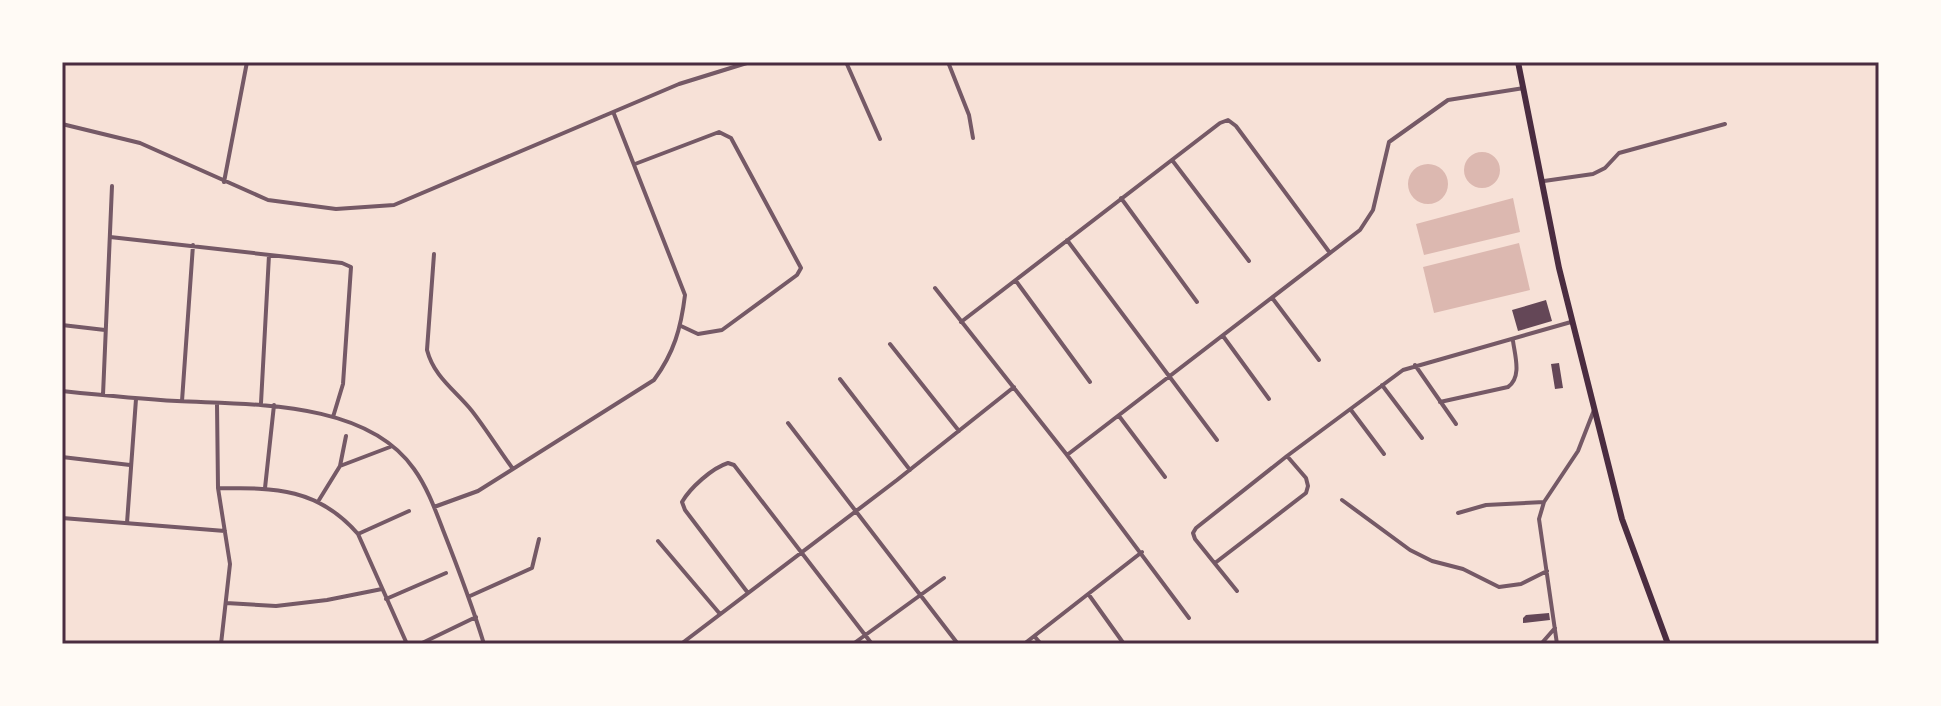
<svg xmlns="http://www.w3.org/2000/svg" width="1941" height="706" viewBox="0 0 1941 706" font-family="'DejaVu Sans',sans-serif">
	<style>
		.water { fill: #dcb8b0 }
		.building { fill: #644757 }
		.lines { fill: none; stroke-linecap: round; stroke-linejoin: round }
		.minor { stroke: #755966; stroke-width: 4 }
		.secondary { stroke: #4a2c40; stroke-width: 6 }
		.neatline { fill: none; stroke: #4a2c40; stroke-width: 3 }
	</style>
	<rect width="100%" height="100%" fill="#f7e1d7"/>
	<!-- water -->
	<path class="water" d="M1464 170a18 18 0 1 1 36 0a18 18 0 1 1-36 0Z
		M1408 184a20 20 0 1 1 40 0a20 20 0 1 1-40 0Z
		M1513,198L1520,232L1424,255L1416,224Z
		M1519,243L1530,290L1434,313L1423,267Z"/>
	<!-- building -->
	<path class="building" d="M1546,300L1552,321L1518,331L1512,310Z
		M1559,363L1563,388L1555,389L1551,364Z
		M1549,613L1550,620L1523,623V618L1526,615Z"/>
	<g class="lines">
		<!-- minor -->
		<path class="minor" d="M846,62L880,139
			M886,62L887,63
			M948,62L969,115L973,138
			M62,124L140,143L268,200L336,209L394,205L679,84L750,62
			M1172,160L1249,261
			M635,164L719,132L731,138L801,268L797,275L722,330L698,334L681,326
			M1544,181L1593,174L1605,168L1619,153L1725,124
			M224,182L247,62
			M1121,198L1197,302
			M110,237L342,263L351,267L343,384L333,417
			M1067,240L1217,440
			M434,254L427,350C434,377 455,390 472,411C486,429 499,450 513,469
			M1016,281L1090,382
			M935,288L1067,455L1189,618
			M1273,299L1319,360
			M961,322L1220,123L1228,120L1236,126L1330,253
			M62,325L105,330
			M1223,336L1269,399
			M890,344L959,431
			M1415,365L1456,424
			M840,379L910,470
			M1382,385L1422,438
			M62,391C100,395 139,399 177,401C251,405 366,400 414,469C427,487 435,509 443,530C458,568 472,605 484,644
			M103,395L112,186
			M182,401L193,245
			M1440,402L1508,387C1522,377 1515,356 1513,341
			M261,403L269,255
			M217,404L218,488L230,564L221,644
			M1351,410L1384,454
			M1119,416L1165,477
			M788,423L958,644
			M1067,455L1360,230L1373,210L1389,142L1448,100L1524,88
			M62,457L130,465
			M340,466L390,447
			M218,488C276,488 318,488 358,534L407,644
			M265,488L274,405
			M319,500L340,466L346,436
			M1342,500L1410,550L1432,561L1463,569L1499,587L1521,584L1547,571
			M434,507L478,491L654,380C674,353 681,328 685,295L614,114
			M1458,513L1486,505L1544,502
			M62,518L225,531
			M127,523L136,399
			M358,534L409,511
			M658,541L720,614
			M1215,563L1306,493L1308,486L1306,478L1287,456
			M1237,591L1195,539L1193,533L1196,528L1287,456L1403,370L1571,322
			M748,593L685,510L682,502C690,488 712,468 728,463L734,465L872,644
			M1089,595L1124,644
			M470,596L532,568L539,539
			M386,599L446,573
			M226,603L276,606L327,600L382,589
			M1035,637L1041,644
			M420,644L476,617
			M681,644L897,480L1014,387
			M853,644L944,578
			M1024,644L1142,552
			M1235,644H1254
			M1541,644L1555,628
			M1557,644L1539,519L1544,502L1578,451L1594,410"/>
		<!-- secondary -->
		<path class="secondary" d="M1518,62L1559,268L1622,519L1668,644"/>
	</g>
	<!-- border -->
	<rect width="1941" height="706" fill="none" stroke="#fffaf5" stroke-width="128"/>
	<rect x="64" y="64" width="1813" height="578" class="neatline"/>
</svg>
